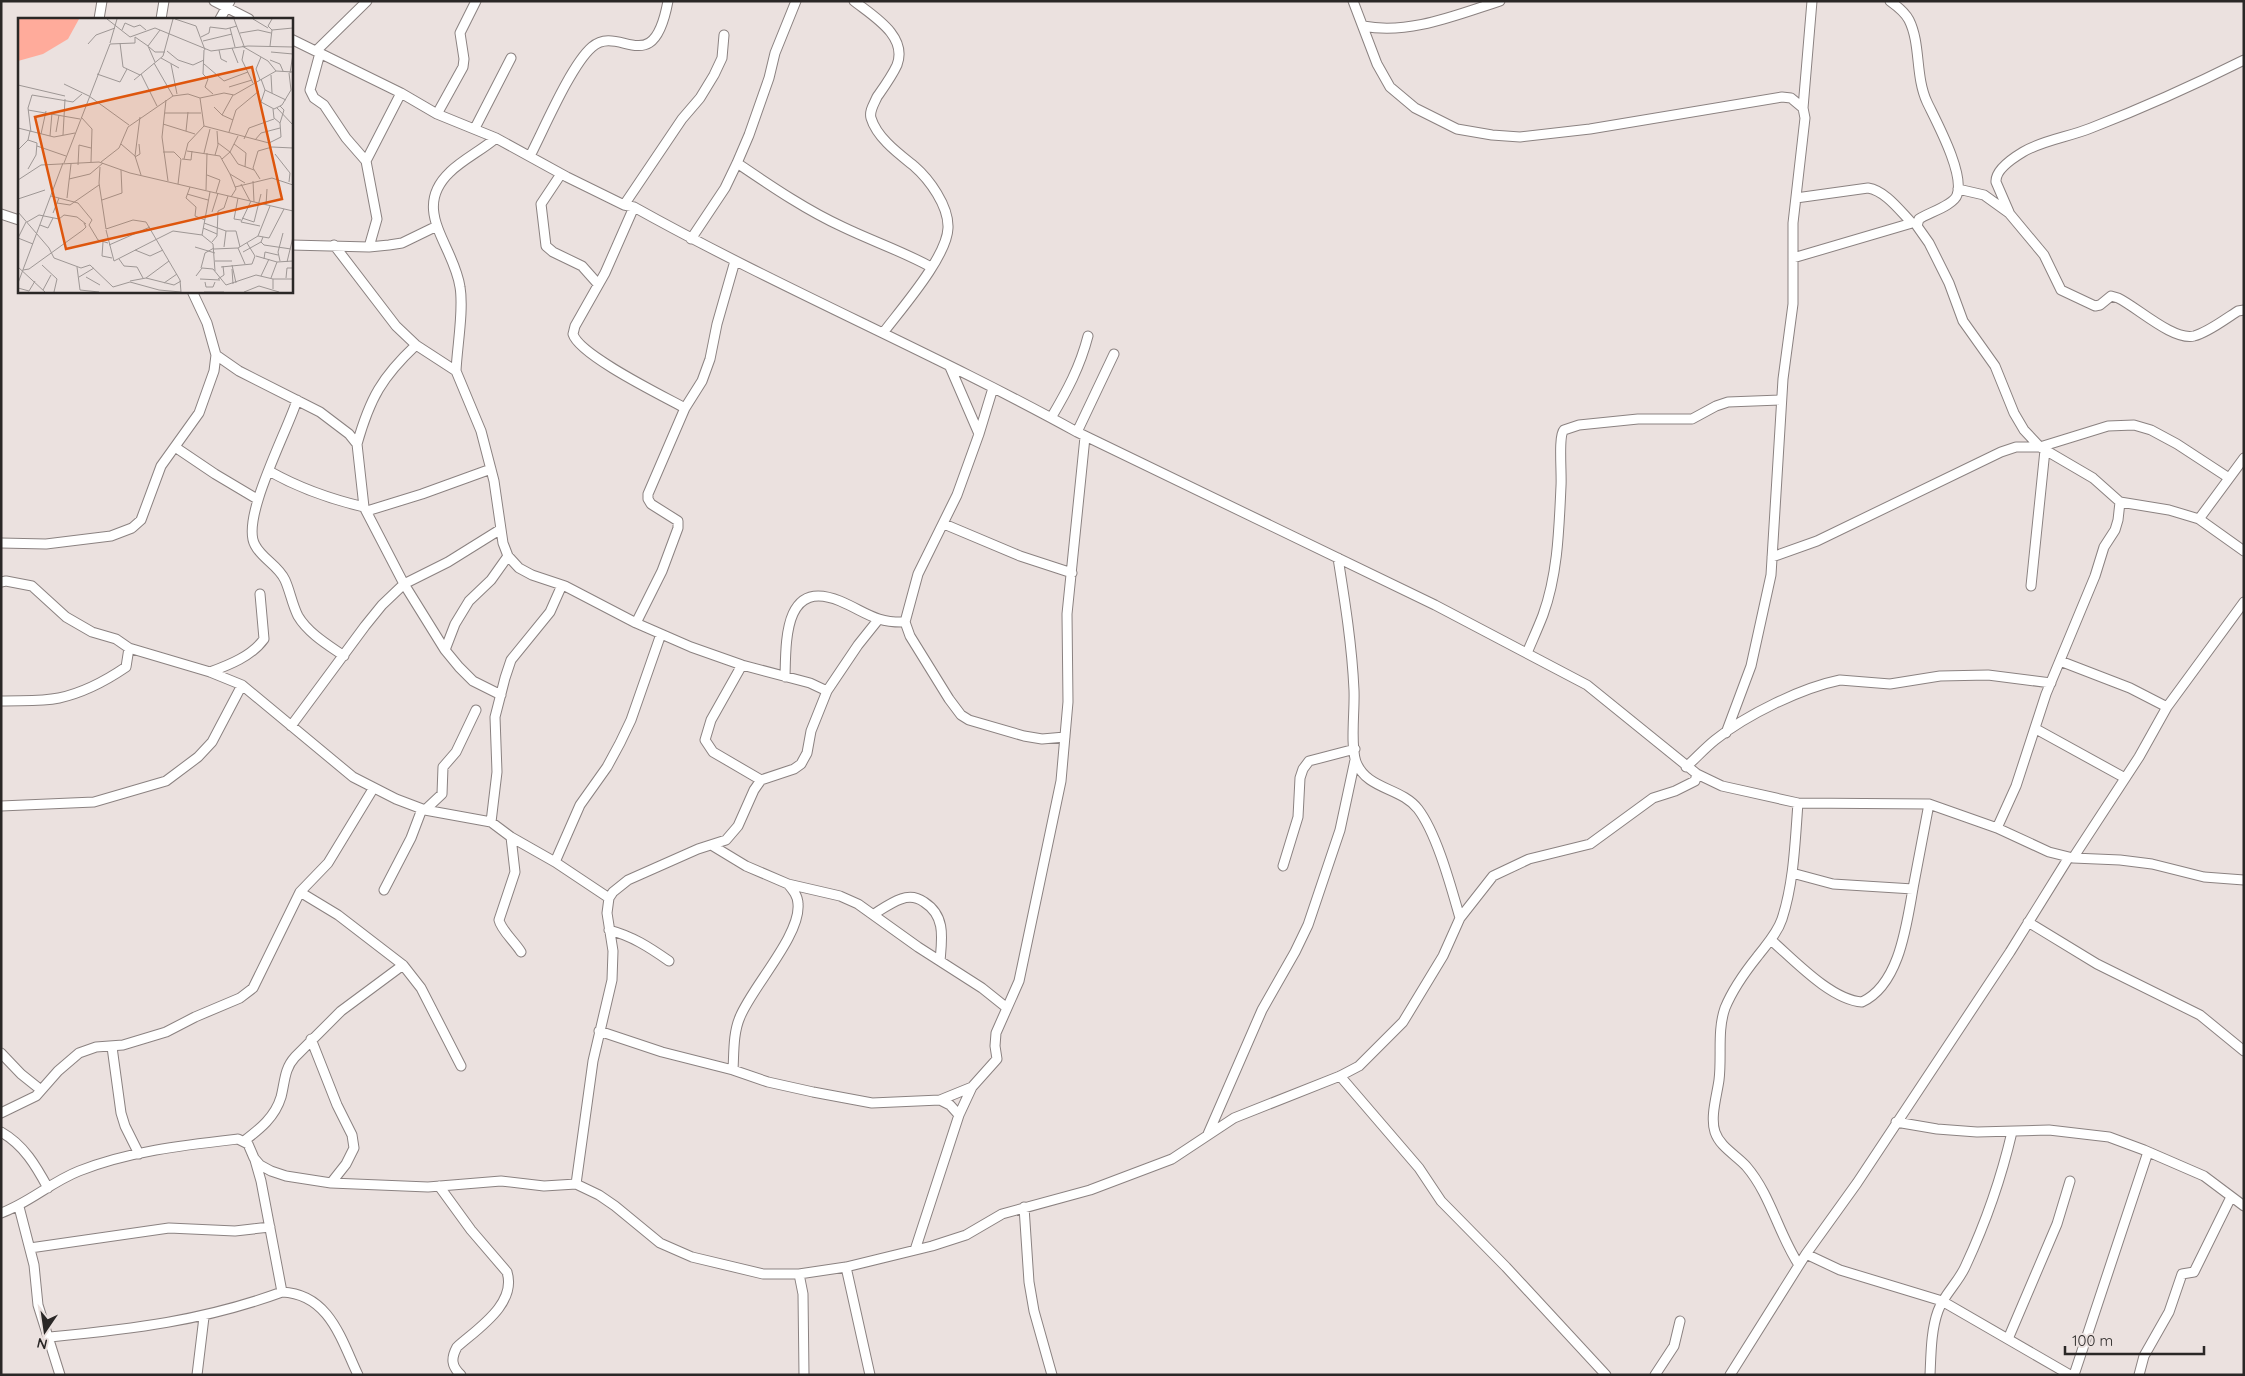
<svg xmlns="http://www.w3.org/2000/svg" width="2245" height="1376" viewBox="0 0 2245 1376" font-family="Quicksand,sans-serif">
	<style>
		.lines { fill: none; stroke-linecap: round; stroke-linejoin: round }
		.street-casing { stroke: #8b8281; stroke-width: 11 }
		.street { stroke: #fff; stroke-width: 9 }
		.inset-road { fill: none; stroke: #9e9795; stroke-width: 1 }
		.view { fill: #de560d; fill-opacity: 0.15; stroke: #de560d; stroke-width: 2.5 }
		.inset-edge { fill: none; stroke: #2a2726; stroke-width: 2.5 }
	</style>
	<rect width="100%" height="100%" fill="#ebe1df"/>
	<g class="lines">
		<!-- street casing -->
		<g class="street-casing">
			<path id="street" d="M214,1L249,19
				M854,1C873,16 908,36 897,65C892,76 884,87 877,97C874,104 869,111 871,118C877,138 899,154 914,166C929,179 949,206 948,228C947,257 901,309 883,333
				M1353,1L1377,64L1390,87L1415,108L1457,129L1492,135L1520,137L1590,129L1782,97L1791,98L1803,108L1805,118L1793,223V304L1783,379L1771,575L1751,666L1726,733
				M1890,1C1897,6 1905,12 1909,20C1921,44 1915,76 1927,102C1936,121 1965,174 1957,195C1954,205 1928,213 1919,219L1917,226L1929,243L1949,283L1963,321L1995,366L2014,413L2024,430L2040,447L2093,478L2120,502L2169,510L2199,519L2244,551
				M99,19L102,1
				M161,19L164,1
				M220,19L230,1
				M1363,26C1409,35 1456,15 1500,1
				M291,39L401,93L437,114L496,138L567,177L624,205L634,207C779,288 932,352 1077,432L1435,605L1587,685L1697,774L1722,786L1798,803L1929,804L1997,828L2049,852L2073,858L2120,860L2152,864L2204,877L2244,880
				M316,51L367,1
				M320,53L310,90L314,98L324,105L346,138L366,161L377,219L369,247
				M1803,108L1812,1
				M437,114L463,67L464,59L460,33L476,1
				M475,128L511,58
				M530,156C544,129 571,65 592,47C620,23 653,82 668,1
				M366,161L401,93
				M737,163C771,186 806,210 843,227C872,241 902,251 931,267
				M561,174L541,204L546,246L553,252L582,266L598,284
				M1958,189L1984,195L2009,213L2044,255L2061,290L2095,306L2100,305L2111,296L2118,298C2137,307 2173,341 2194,336C2209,332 2225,319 2238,311L2244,310
				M1796,198L1868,188C1886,191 1900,211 1912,223H1916
				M624,205L682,119L700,98L714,75L722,58L724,35
				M634,207L605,273L575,326L573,334C579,355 663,396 685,408
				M2009,212L1996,182C1995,170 2013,158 2023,152C2043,140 2069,137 2091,128C2143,108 2194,85 2244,60
				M1,214L19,220
				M691,239L725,188L737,163L749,135L769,78L775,53L796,1
				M291,245L369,247L389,245L402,243L437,226
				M334,245L396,326L416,345L456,371L481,431L494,481L503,543L508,556L519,568L532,575L565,586L636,623L691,647L742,665L810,683L827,691
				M1793,258L1912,223
				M216,355L239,371L320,412L349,434L357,444L364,507L404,584L445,650L459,667L473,681L501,695
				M950,367L979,434
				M456,371C457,347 464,310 460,287C454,245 410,210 450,172C462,160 482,150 496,138
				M993,388L979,434L957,495L918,574L905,622L910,636L949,699L961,715L969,720L1024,736L1042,739L1065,737
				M297,400C288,430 240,519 255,545C262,559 278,565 285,580C290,591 292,604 298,616C308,633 328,645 344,656
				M1051,418C1067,391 1080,367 1088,336
				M1077,432L1114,354
				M357,444C370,398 382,377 416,345
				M175,447L215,474L257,499
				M269,471C299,488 330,499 364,507
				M367,511L422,494L491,469
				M2199,519L2244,458
				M944,524L1020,556L1072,573
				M1,543L46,544L111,536L132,528L141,520L161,466L199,413L214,371L216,355L207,323L192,291
				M1772,557L1817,541L2001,452L2016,447H2040L2108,426L2134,425L2151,430L2177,444L2229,478
				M1338,558C1345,602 1352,646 1354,690C1355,710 1350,745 1356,762C1367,790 1401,787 1418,809C1437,834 1451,887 1460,918
				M1,582L6,581L32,586L66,617L92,632L116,639L129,648L210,672L242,685L353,777L396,799L425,810L491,822L511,837L555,862L609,898
				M2031,586L2045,450
				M636,623L662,571L678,528V521L651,504L648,499V494L685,408L702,381L710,359L717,324L735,261
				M445,650L455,624L469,601L491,580L508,556
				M1527,653C1532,641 1538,628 1543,615C1558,574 1559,528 1561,486C1562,474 1558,436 1564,430L1579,425L1638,419H1692L1716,406L1728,402L1781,400
				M2060,661L2130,688L2167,707
				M742,665L711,720L705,740L713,752L761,780
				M210,672C229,665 252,656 264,639L260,594
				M785,677C786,640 784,578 840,601C866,612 875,623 905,622
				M1,701C20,700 40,702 59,698C82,693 107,680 126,667L129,648
				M291,726L365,626L382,605L404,584L448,562L501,529
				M2036,729L2125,778
				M1686,767C1696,758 1705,748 1715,740C1746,715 1801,688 1840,680L1890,684L1940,676L1988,675L2051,683
				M1798,803C1795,842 1794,882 1782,919C1777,934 1766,945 1757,957C1745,972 1732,991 1725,1008C1717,1031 1722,1056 1719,1080C1717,1095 1710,1117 1715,1132C1720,1147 1736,1155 1746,1166C1771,1195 1778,1233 1799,1265
				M1,806L94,802L166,781L198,757L212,742L242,685
				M425,810L442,794L443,767L456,752L476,710
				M491,822L497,772L495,717L505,678L511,660L550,612L562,585
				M1997,828L2016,786L2046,694L2095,576L2104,547L2115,530L2118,520L2120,502
				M511,837L515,872L499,920C501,930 515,942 521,952
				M713,846L746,866L788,884L840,896L858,904L918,947L982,988L1007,1008
				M2073,858L2139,757L2167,707L2244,602
				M555,862L580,805L607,767L620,743L631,720L661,634
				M1283,866L1298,817L1300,778L1303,769L1309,761L1355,749
				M1792,873L1833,884L1913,889
				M384,890L411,838L422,809
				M300,892L338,915L403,965L421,988L461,1066
				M874,914C882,909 892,902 901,899C909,896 917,897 924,902C946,916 942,938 940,961
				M2028,922L2097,964L2200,1015L2244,1051
				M609,930C632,936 649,947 669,961
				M1771,940C1794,960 1831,1000 1862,1002C1901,984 1907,920 1914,883C1919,857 1924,831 1929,804
				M599,1031L662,1052L733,1070L768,1082L813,1092L872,1103L940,1100L950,1105L959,1115
				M311,1039L337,1105L352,1135L354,1148L346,1164L331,1183
				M112,1047L121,1113L125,1126L139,1154
				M1,1053L21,1074L41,1090
				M733,1070C734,1053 733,1033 740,1017C752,987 801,935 798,904C798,896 793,890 788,884
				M1340,1076L1419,1168L1441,1201L1506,1267L1606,1375
				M940,1100L972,1087
				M1,1113L36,1096L58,1071L79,1053L96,1047L123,1045L166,1032L195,1017L240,998L253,988L300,892L328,863L373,789
				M1896,1122L1937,1129L1977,1132L2049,1130L2109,1137L2144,1150L2204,1176L2244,1206
				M1,1132C24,1145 36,1166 48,1188
				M1208,1134L1262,1010L1295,952L1308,925L1340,830L1355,760
				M244,1141C260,1129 275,1117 281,1097C285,1082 284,1069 295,1057L341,1011L403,965
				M255,1160L261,1181L282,1292
				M576,1184L593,1061L612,980L613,951L607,913L609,898L613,892L628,880L698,849L726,840L738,826L754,790L761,780L794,769L801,764L807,753L811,731L827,691L858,645L878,620
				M439,1186L471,1230L507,1272C517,1304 477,1329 457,1347C451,1358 451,1366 461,1375
				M19,1207L34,1265L38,1305L60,1375
				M1024,1207L1029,1282L1034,1311L1052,1375
				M1,1213C29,1203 51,1182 79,1171C129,1151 185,1145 238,1139L248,1144L254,1158L260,1165L271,1171L286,1176L331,1183L428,1187L501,1181L544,1186L576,1184L599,1195L615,1206L660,1243L692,1257L763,1274H799L846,1267L932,1246L966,1235L1002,1214L1090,1190L1172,1159L1234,1118L1340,1076L1359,1066L1403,1022L1443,956L1460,918L1493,876L1529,859L1590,844L1653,798L1675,791L1695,781L1697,774
				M30,1248L169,1228L235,1231L270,1227
				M915,1250L959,1115L972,1087L997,1059L995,1046L996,1033L1019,981L1061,781L1068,702L1067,614L1085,437
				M1806,1254L1840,1270L1942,1301L2070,1375
				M846,1267L870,1375
				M799,1274L803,1294L804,1375
				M50,1337C132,1329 203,1321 282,1292C329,1294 341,1339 358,1375
				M2008,1339L2057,1224L2070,1181
				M197,1375L204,1317
				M1655,1375L1674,1346L1680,1321
				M1730,1375L1806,1254L1857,1183L2010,952L2069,857
				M1930,1375C1931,1354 1931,1330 1938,1311C1944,1294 1959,1282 1966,1265C1986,1222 2001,1179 2012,1132
				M2074,1375L2148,1152
				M2139,1375L2144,1356L2169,1312L2182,1274L2194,1272L2231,1197"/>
		</g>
		<!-- street -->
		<use href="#street" class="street"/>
	</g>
	<!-- overview -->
	<g transform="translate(18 18)">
		<rect width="275" height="275" fill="#ebe1df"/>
		<path d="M0,1H61L50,21L25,36L0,43Z" fill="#ffab9b"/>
		<path class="inset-road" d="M89,1L112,19L137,10L193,33L230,28L275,29M157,1L178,8L187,32M216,1L226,28M235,1L250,10M212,10L217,29M104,12L107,5L116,9L122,7L128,12M254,12L275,10M222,15L240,12L253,15M117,19L130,28L137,44M183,19L191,15L192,9L208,11L219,8M185,23L214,16M92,25L99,1M102,25L105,49L122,57M70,26L78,17L97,10M130,28L142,12M224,28L250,43L258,53M252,28L254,12L250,8L254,1M131,29L137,34H147M214,30L220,45M186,32L185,56L190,61L187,69L195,76M201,32L203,41L209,44M226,32L224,42L235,65M149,33L160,42L175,47L186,42M253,34L275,36M143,40L161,50M252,42L262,46L265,53M136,45L155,78M153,46L159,76M186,46L206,63L230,54M272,55L275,36M79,56L102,64L109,51M123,56L139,88M253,57L254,75M243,61L247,72L243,84L256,91L264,87L273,72L271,55M116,62L145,38L155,1M242,62L238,51L243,39M46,66L71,78M0,67L47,78M211,69L234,62M247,72L268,82M71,78L111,107M148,82L144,119L150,163M196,89L204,97L215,102M259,90L275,107M10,92L62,101M147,95H183M204,97L215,77M63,99L74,111L73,144M262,105L266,92L262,88M145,106L177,116M186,108L251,125L263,119L262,105L256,100L255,91M0,110L36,119L57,115M168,113L170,94M13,114L10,90L14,77L55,84L64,76M38,114L41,97M211,114L218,92L241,73M23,116L28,93M45,117L47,81M32,118L34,95M226,121L231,110L256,101M10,122L19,125L18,137L10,151M237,122L243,115L262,110M200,125L212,134L220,146L236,152M103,126L117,138L123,157M216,126L228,135L227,149M19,128L48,138M0,132L10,122L12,113M169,133L202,138L212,156L227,165M145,134H156L163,141L160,166M186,135L192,111M257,136L272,155L271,164M197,137L200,127L199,113M117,138L122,99M117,139L122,136L121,126M164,141L173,142L174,133M166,141L170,125L186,108L182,80M204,141L212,134L220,118M83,144L101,130L110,109L155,78L170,76L182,80L206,75L216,77L258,53L275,54M46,145L92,26L117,25V19M60,147L61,127L73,130M82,149L81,165L88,211L115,202L128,204L162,262L163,274M212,156L218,171L213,179M189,157L202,162L198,175M51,161L72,156L85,145M242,161L235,150L240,133L254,129L275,130M0,162L23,147L81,144L112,155L275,193M235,163L236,184M223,166L232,183M172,169L168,180L178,189L177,198L187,202M217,169L254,160L275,167M188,172L189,135M192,174L184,217L195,226L197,253M169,176L190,182M33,178L60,185L74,202L71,207L80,222L90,225M49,180L53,146M220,180L216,201L223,202M0,181L27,172M84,182L104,175L103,152M233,183L223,204L242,208M39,185L52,187L81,167M248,187L249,171M0,194L31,230L36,240L63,250L72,247L95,269L112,264L141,272L163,274M194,194L200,175M35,195L41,180M224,200L236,204L243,176M9,204L21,197L41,201L46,197L59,199L68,206M186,205L208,213H218L222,229M22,207L30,210L35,200M185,210L199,216M88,212L96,243L139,221M240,218L252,188M0,220L8,204M0,220L15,226M139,221L155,213L184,217M85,224L84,238L94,240M194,224L199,218L200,193L206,190L210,178M243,224L246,227L273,231M91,227L132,209M177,229L197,235M206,229L208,213M220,230L227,246M196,231L220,230L240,218L251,220L266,191M117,232L132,238L145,232M225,234L243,224L245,219M238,238L259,244L275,243M101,241L106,248L119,249L125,260M246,241L247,234L260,237M197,243H214M262,243L260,234L265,215M269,244L275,219M24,247L39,261L36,274M214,247L218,265M0,249L27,274M59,249L62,272L81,274M203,249L234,246L237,238L229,225M183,250L187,235L196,230M214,251L215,266M5,252L11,251L65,212L68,209L66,205M178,258L184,250L195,251L208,267L238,257L255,261V271M243,258L251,241M61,259L76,250M68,259L82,267M128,260L151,243M253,260L259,244M268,260L269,250H275M182,261L202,262M200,261L206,257L205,248M255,261H275M112,263L128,260L156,267L163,263M187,264L188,269H195L197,264M0,265L45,145M146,265L159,256M0,270L11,273L17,263M25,272L33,257M186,274H206M226,274L241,268L261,274"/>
		<path class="view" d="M234,49L264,181L48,231L17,99Z"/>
		<rect width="275" height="275" class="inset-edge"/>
	</g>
	<!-- border -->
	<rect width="2245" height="1376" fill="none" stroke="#2a2726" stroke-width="5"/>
	<!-- north arrow -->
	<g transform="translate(45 1331) rotate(193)" stroke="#ebe1df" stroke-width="4" paint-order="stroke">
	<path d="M0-4L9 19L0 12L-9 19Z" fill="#2a2726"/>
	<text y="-8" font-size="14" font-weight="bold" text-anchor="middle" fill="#2a2726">N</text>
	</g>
	<!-- scale -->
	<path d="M2065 1346v8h139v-8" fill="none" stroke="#2a2726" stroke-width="2.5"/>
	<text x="2072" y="1346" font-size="15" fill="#2a2726" stroke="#ebe1df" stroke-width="4" paint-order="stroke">100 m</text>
</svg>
